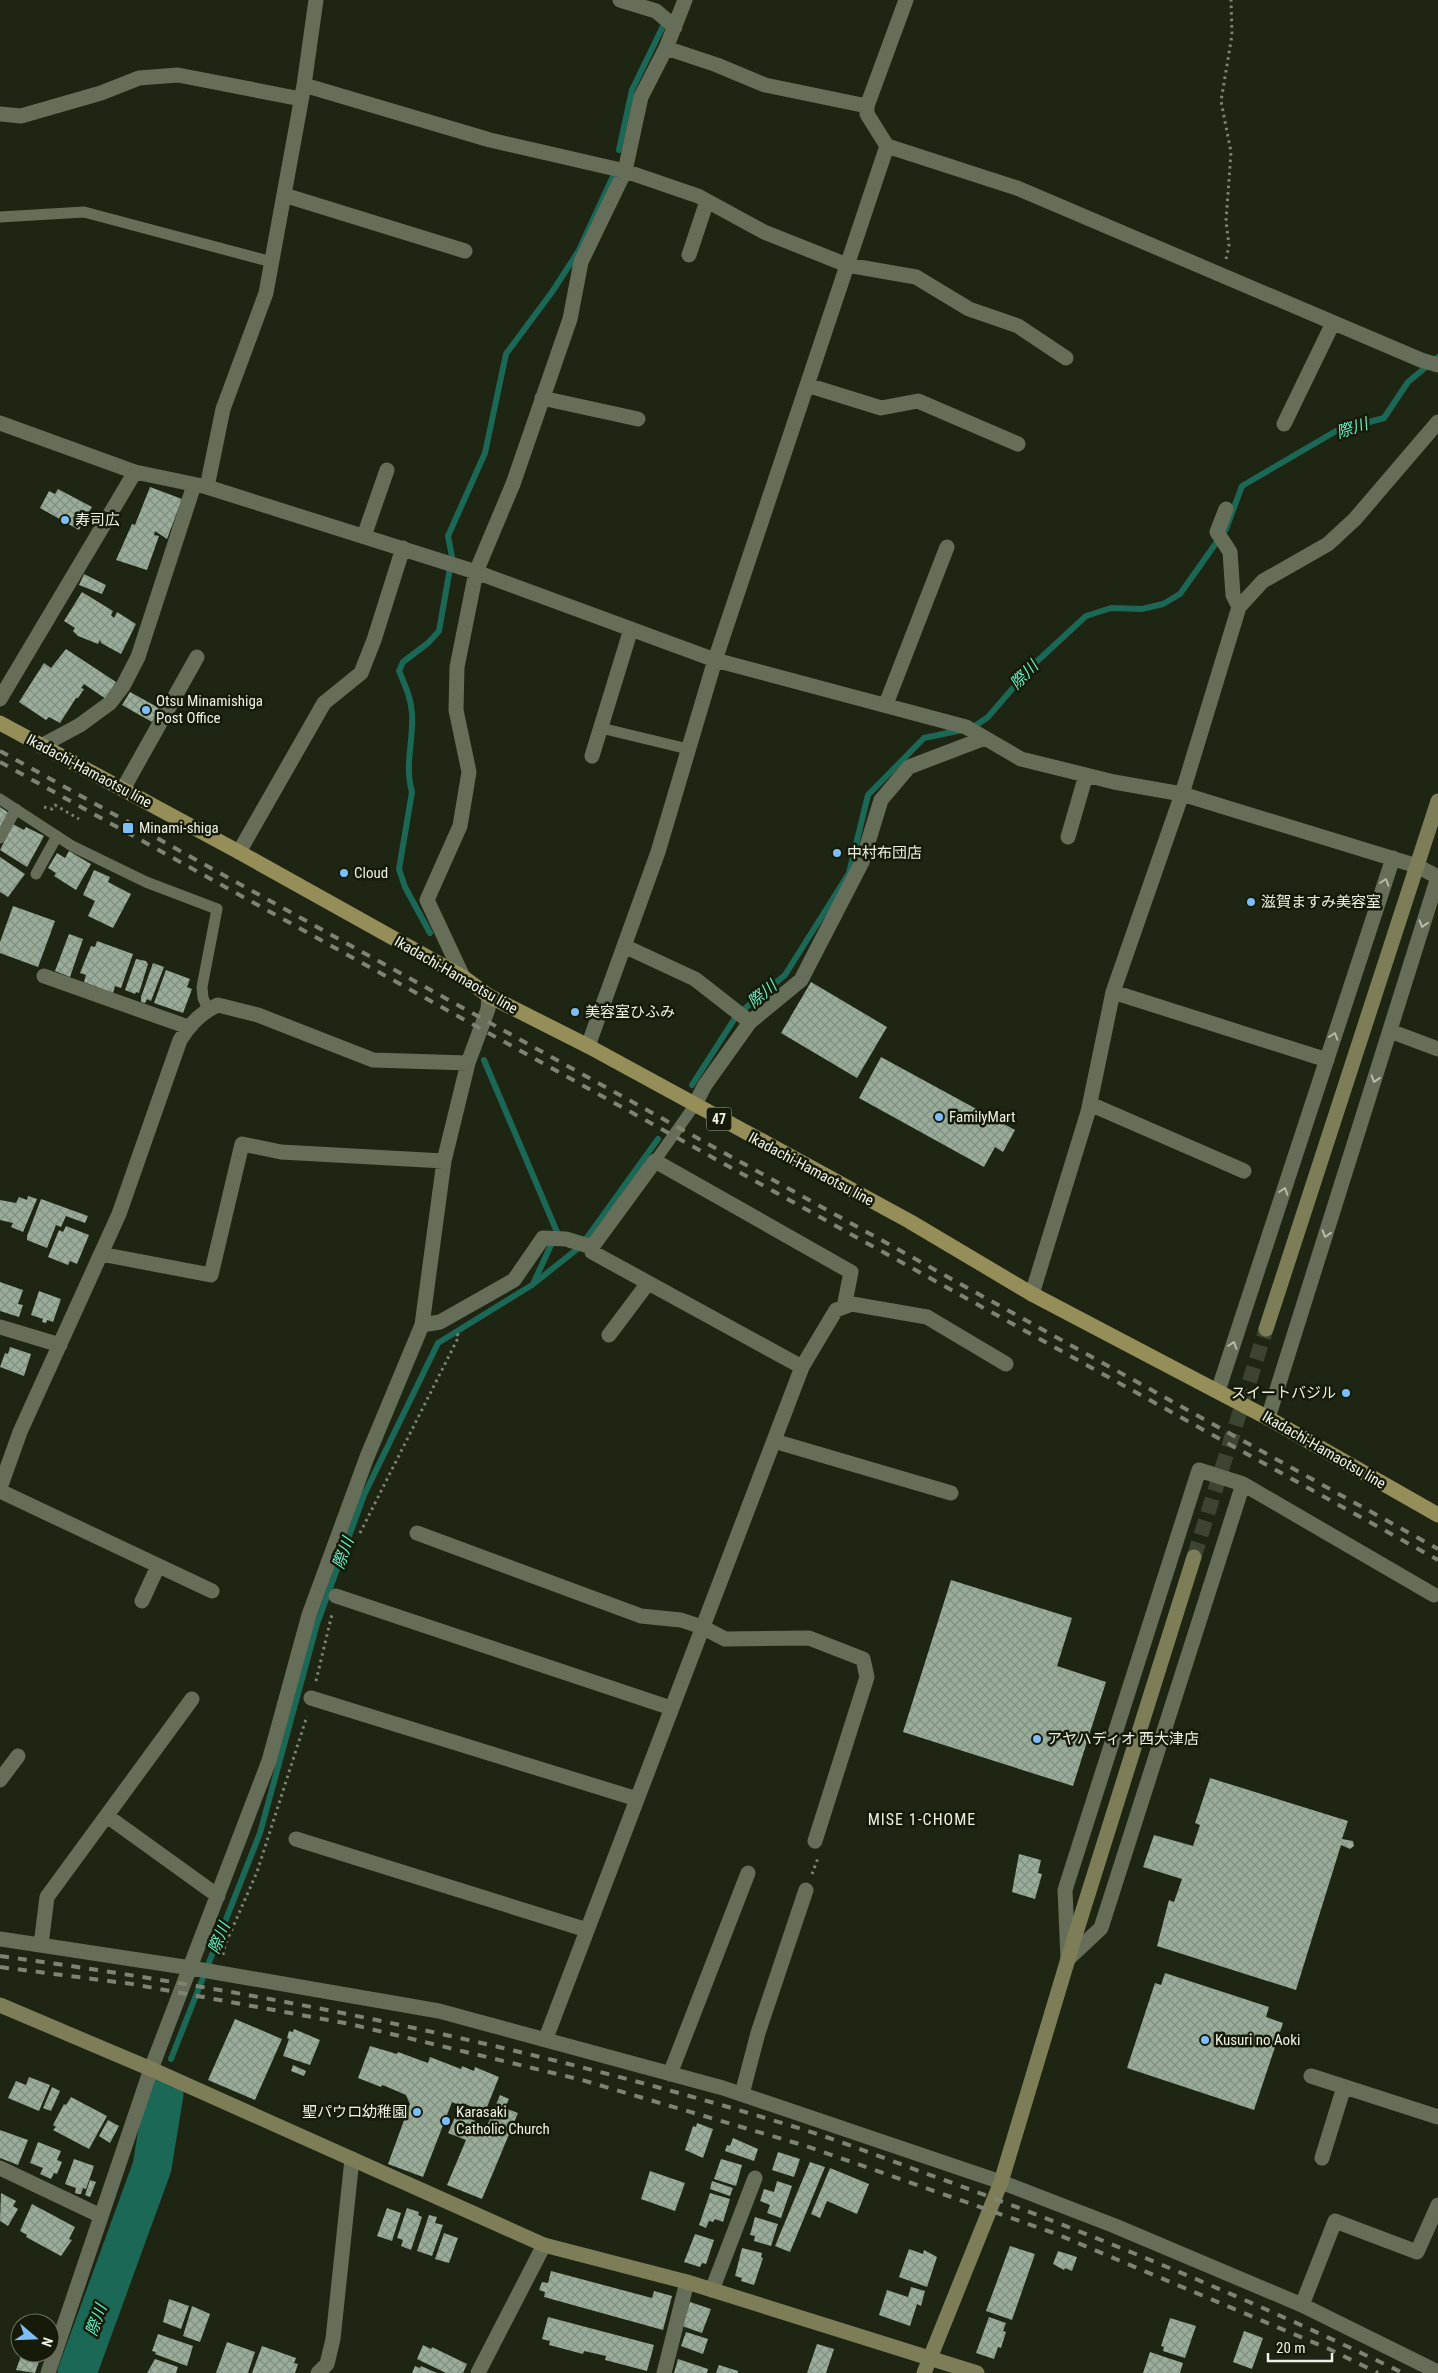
<svg xmlns="http://www.w3.org/2000/svg" width="1438" height="2373" viewBox="0 0 1438 2373" font-family="'Roboto Condensed','Noto Sans JP',sans-serif">
	<style>
		.lines { fill: none; stroke-linecap: round; stroke-linejoin: round }
		.stream { stroke: #1a6855; stroke-width: 6 }
		.river { stroke: #1a6855; stroke-width: 39 }
		.building { fill: url(#building-cross-hatch) }
		.secondary-tunnel { stroke: #3e4432; stroke-width: 15; stroke-dasharray: 15 8; stroke-linecap: butt }
		.path { stroke: #7f8474; stroke-width: 3; stroke-dasharray: 2.5 4; stroke-linecap: butt }
		.lane { stroke: #666d58; stroke-width: 11 }
		.street { stroke: #666d58; stroke-width: 15 }
		.secondary { stroke: #7d7e58; stroke-width: 15 }
		.primary { stroke: #958e59; stroke-width: 15 }
		.rail { stroke: #7e8374; stroke-width: 4; stroke-dasharray: 9 9; stroke-linecap: butt }
		.oneway { stroke: #b7bcad }
		.poi-dot { fill: #7dbef9; stroke: #161b09; stroke-width: 2 }
		.labels { text-anchor: middle; dominant-baseline: central; stroke-width: 5; stroke-linejoin: round; paint-order: stroke }
		.shield { fill: #161b09; stroke: #acb1a3; stroke-width: 1 }
		.shield-label { font-size: 14px; font-weight: bold; fill: #edf1e5 }
		.poi-label { font-size: 15px; fill: #edf1e5; stroke: #161b09; text-anchor: start }
		.street-label { font-size: 15px; fill: #edf1e5; stroke: #161b09 }
		.water-label { font-size: 16px; font-style: italic; fill: #65ecc7; stroke: #161b09 }
		.neighbourhood-label { font-size: 16px; letter-spacing: 1px; fill: #edf1e5; stroke: #161b09 }
	</style>
	<defs>
		<pattern id="building-cross-hatch" width="8" height="8" patternUnits="userSpaceOnUse" patternTransform="scale(1.25)"><rect width="8" height="8" fill="#9aad9b"/><path d="M0 0l8 8M0 8l8-8" fill="none" stroke="#818f81"/></pattern>
	</defs>
	<rect width="100%" height="100%" fill="#1f2513"/>
	<g class="lines">
		<!-- stream -->
		<path class="stream" d="M619,150L632,90L666,20
			M972,728L988,717L1032,666L1086,616L1111,608L1142,609L1163,604L1180,594L1226,529L1242,486L1336,431L1384,418L1408,382L1438,357
			M430,933L405,887L399,869L412,792C404,766 414,739 412,713C411,698 405,685 399,671L403,662L428,643L439,631L452,557L448,536L485,453L506,354L552,292L578,252L615,172
			M484,1060L557,1232L533,1284
			M692,1085L737,1015L785,975L849,873L868,795L924,738L962,730
			M171,2059L260,1833L317,1624L364,1495L438,1343L532,1285L581,1246L658,1139"/>
		<!-- river -->
		<path class="river" d="M77,2373L152,2167L164,2094"/>
	</g>
	<!-- building -->
	<path class="building" d="M150,487L182,499L167,539L155,531L154,535L159,536L147,570L116,560L132,524L147,529L135,525Z
		M58,489L92,507L79,530L40,508L49,491L55,494Z
		M84,574L106,585L102,594L79,585Z
		M82,592L113,611L111,615L114,618L117,612L136,624L121,654L101,643L100,640L98,644L78,636L73,631L75,628L64,621Z
		M66,649L116,682L106,699L84,684L81,688L84,689L78,698H76L60,723L49,717L46,720L19,702L44,663L51,668Z
		M130,692L159,708L152,722L122,705Z
		M0,807L9,813L0,829Z
		M13,824L24,830L26,827L44,836L27,867L0,850Z
		M69,851L91,864L76,890L54,876L56,873L48,868L57,853L65,858Z
		M0,857L25,874L8,897L0,892Z
		M94,870L110,877L108,882L131,894L113,928L88,916L95,901L83,895Z
		M13,906L55,921L38,967L0,953V942Z
		M69,934L83,939L70,977L55,971Z
		M97,941L133,954L121,988L115,986L113,993L84,982L86,975L80,973L91,946L95,947Z
		M136,959L146,961L148,964L139,993L136,992L135,994L125,990Z
		M153,963L164,967L151,1001L147,999L145,1003L141,1002V997Z
		M166,970L190,979L187,987L192,989L183,1013L154,1003Z
		M811,982L887,1027L857,1078L781,1033Z
		M881,1057L1015,1130L1003,1152L995,1147L984,1167L859,1098Z
		M28,1196L37,1199L23,1232L11,1227L13,1223L0,1220V1200L16,1203L19,1197L27,1200Z
		M41,1199L88,1216L85,1223L66,1216L61,1227L56,1225L47,1248L27,1240V1236Z
		M66,1226L89,1235L77,1264L70,1261L68,1265L48,1257L59,1230L63,1232Z
		M0,1282L23,1290L18,1304L23,1305L19,1317L0,1311Z
		M39,1291L61,1299L53,1322L47,1320L46,1323L42,1322L43,1319L31,1315Z
		M10,1347L31,1354L24,1376L0,1367L5,1353L8,1354Z
		M951,1580L1072,1618L1057,1666L1106,1682L1073,1786L903,1732Z
		M1210,1778L1348,1821L1342,1839L1353,1841L1354,1846L1350,1849L1341,1845L1296,1990L1157,1946L1169,1900L1174,1902L1182,1879L1143,1867L1154,1835L1193,1846L1200,1825L1195,1823Z
		M1019,1854L1041,1860L1038,1873L1042,1874L1035,1899L1012,1892Z
		M1165,1973L1269,2007L1266,2017L1283,2023L1254,2110L1127,2068L1155,1983L1161,1985Z
		M235,2019L282,2039L255,2100L208,2080Z
		M294,2029L320,2040L310,2065L283,2056L289,2039L287,2038L289,2031L293,2032Z
		M370,2046L397,2054L398,2052L428,2063L430,2057L461,2069L462,2066L474,2071L475,2067L499,2077L485,2112L465,2104L463,2107L452,2102L423,2177L388,2164L410,2104L406,2095L385,2086L382,2085L381,2087L358,2078Z
		M293,2065L306,2071L304,2076L291,2071Z
		M29,2077L50,2085L39,2111L8,2098L16,2081L26,2085Z
		M52,2087L60,2091L51,2111L43,2108Z
		M500,2095L509,2099L505,2108L518,2113L482,2199L447,2185L466,2140L448,2133L457,2113L487,2126Z
		M71,2097L107,2116L89,2149L53,2130L56,2127L53,2125L64,2104L66,2105Z
		M108,2120L119,2126L110,2143L99,2136Z
		M697,2123L713,2129L703,2158L685,2150L693,2126L696,2127Z
		M0,2130L28,2140L18,2165L0,2158Z
		M733,2138L758,2149L754,2161L725,2151L727,2145L730,2146Z
		M38,2142L61,2151L57,2160L62,2162L57,2174L54,2173L51,2179L40,2174L43,2168L30,2163Z
		M778,2152L800,2159L794,2177L772,2170Z
		M74,2159L94,2166L86,2189L83,2188L81,2194H78L75,2193L76,2188L65,2184Z
		M721,2159L742,2165L736,2186L714,2179Z
		M810,2162L825,2167L790,2252L775,2246Z
		M830,2168L869,2184L857,2214L827,2201L820,2218L811,2214Z
		M650,2171L685,2183L675,2211L641,2199Z
		M90,2180L96,2182L90,2197L85,2195Z
		M712,2181L733,2188L730,2196L710,2189Z
		M777,2181L792,2186L781,2218L767,2213L770,2205L760,2201L764,2189L774,2192Z
		M1,2193L16,2201L13,2206L18,2209L8,2226L0,2221Z
		M710,2193L730,2199L723,2222L715,2219L713,2222L709,2221L706,2228L699,2225Z
		M32,2204L75,2227L69,2239L72,2240L61,2256L26,2237L27,2235L20,2231Z
		M387,2208L401,2213L392,2241L377,2236Z
		M407,2208L419,2212L418,2215L422,2217L411,2250L401,2246L403,2240L397,2238Z
		M429,2215L437,2217L435,2223L443,2225L432,2256L417,2251Z
		M755,2217L778,2224L771,2246L754,2241L755,2236L750,2235Z
		M444,2233L458,2238L449,2263L435,2259Z
		M695,2234L714,2240L706,2264L702,2263L700,2267L684,2262Z
		M1010,2246L1035,2254L1012,2320L986,2311Z
		M742,2248L762,2253L761,2257L763,2258L754,2285L741,2281L742,2278L735,2276Z
		M909,2249L923,2254L924,2250L937,2257L927,2287L899,2277Z
		M1058,2251L1077,2257L1072,2271L1065,2268L1064,2270L1053,2264Z
		M551,2271L652,2298L654,2291L672,2296L663,2330L544,2297L545,2292L539,2290L542,2282L548,2283Z
		M911,2287L925,2291L921,2306L917,2304L910,2326L879,2315L887,2290L908,2297Z
		M169,2299L189,2306L181,2329L163,2322Z
		M690,2302L711,2309L702,2333L682,2326Z
		M192,2306L210,2314L200,2342L183,2336Z
		M548,2317L654,2345L647,2371L605,2360L606,2356L584,2351L583,2354L549,2345L550,2341L542,2339Z
		M989,2317L1006,2323L1003,2331L1006,2332L1001,2348L998,2347L994,2359L976,2353Z
		M1170,2318L1196,2326L1185,2358L1163,2351L1164,2347L1161,2346Z
		M1244,2331L1263,2338L1252,2369L1233,2362Z
		M686,2332L708,2339L703,2354L681,2346Z
		M158,2334L193,2346L187,2366L155,2354L156,2352L152,2351Z
		M227,2342L255,2352L248,2373H216Z
		M817,2344L834,2349L826,2373H807Z
		M423,2345L431,2349L432,2347L467,2364L463,2373H446L417,2359Z
		M262,2346L296,2358L294,2363L298,2364L295,2373H252Z
		M1150,2352L1183,2363L1180,2373H1143Z
		M22,2353H42L35,2373L16,2370Z
		M155,2359L178,2367L176,2373H147Z
		M678,2359L708,2369L707,2373H674Z
		M719,2365L738,2371V2373H716Z
		M415,2366L420,2368L421,2366L437,2373H412Z"/>
	<g class="lines">
		<!-- secondary-tunnel -->
		<path class="secondary-tunnel" d="M1194,1557L1266,1329"/>
		<!-- path -->
		<path class="path" d="M1226,259L1229,246L1226,221L1231,152L1221,101L1232,35L1231,0
			M44,807L52,809L55,805L79,819
			M360,1533L459,1336L455,1332
			M316,1681L332,1614
			M812,1874L818,1858
			M223,1955L225,1945L257,1872L307,1716"/>
		<!-- lane -->
		<path class="lane" d="M0,217L84,212L272,262
			M601,728L688,749
			M0,799L72,846L146,882L217,909L202,987L203,998L208,1009
			M0,838L16,809
			M36,874L57,836
			M655,1161L694,1106"/>
		<!-- street -->
		<path class="street" d="M620,0L656,11L675,27
			M906,0L867,106V114L887,146L1017,188L1421,360L1438,365
			M666,48L717,65L765,85L867,106
			M304,85L490,140L625,171L698,196L764,232L847,265L916,277L969,309L1018,326L1066,358
			M0,114L21,116L101,93L139,78L178,75L301,99
			M284,195L465,251
			M689,255L707,201
			M807,385L881,408L918,401L1018,444
			M542,398L638,419
			M0,423L135,472L207,487L476,572L715,660L966,727L1021,759L1114,782L1182,794L1417,866L1438,877
			M1284,424L1333,323
			M207,487L223,409L266,293L304,85L316,0
			M1226,509L1217,532L1230,552L1233,595L1239,607
			M364,536L387,470
			M0,699L135,472
			M886,704L947,547
			M41,746L80,725L110,703L123,686L138,657L194,485
			M592,756L631,629
			M123,789L197,657
			M1068,837L1086,775
			M239,852L324,703L361,673L374,640L403,548
			M624,946L695,979L750,1022
			M44,976L188,1027
			M463,977L427,900L460,826L469,772L456,710L457,667L476,572L513,484L570,319L581,262L625,171L641,97L666,48L685,0
			M1113,992L1327,1060
			M1390,1031L1438,1049
			M588,1046L658,852L715,660L887,146
			M1090,1104L1244,1171
			M694,1106L705,1085L750,1022L801,980L862,862L881,800L909,767L985,738
			M592,1247V1252L802,1367
			M101,1254L211,1275L242,1144L281,1152L444,1161
			M1032,1294L1088,1112L1113,992L1182,794L1239,607L1263,581L1328,544L1355,519L1438,422
			M422,1325L440,1322L514,1280L543,1238L566,1239L592,1247L655,1161L851,1272L844,1307
			M0,1327L60,1345
			M609,1335L648,1283
			M1218,1391L1393,858
			M1268,1418L1438,877
			M774,1441L951,1493
			M1199,1470L1243,1484L1101,1928L1068,1959L1065,1890Z
			M1243,1484L1434,1595
			M0,1488L20,1432L119,1214L180,1040C190,1024 201,1012 218,1005L258,1015L373,1060L468,1063
			M0,1491L212,1591
			M417,1533L641,1616L681,1620L702,1627L725,1639L809,1638L863,1659L867,1677L815,1841
			M336,1596L671,1708
			M142,1601L158,1566
			M311,1698L637,1799
			M0,1780L18,1756
			M107,1816L218,1896
			M296,1839L587,1930
			M0,1939L191,1968L439,2011L723,2088L1001,2182L1115,2226L1302,2305L1438,2372
			M41,1945L47,1897L192,1699
			M546,2038L802,1367L836,1310L852,1304L927,1317L1006,1364
			M670,2074L748,1873
			M1311,2076L1438,2117
			M742,2094L758,2033L806,1890
			M1322,2158L1344,2087
			M0,2168L101,2216
			M712,2290L755,2178
			M1302,2305L1335,2221L1417,2252L1438,2205
			M48,2373L151,2069L269,1761L309,1615L367,1457L422,1325L444,1161L468,1063L488,1009L489,996
			M318,2373L327,2364L333,2339L352,2159
			M478,2373L544,2245
			M664,2373L687,2282"/>
		<!-- secondary -->
		<path class="secondary" d="M1266,1329L1438,801
			M0,2005L151,2069L544,2245L687,2282L977,2373
			M924,2373L1001,2182L1074,1939L1194,1557"/>
		<!-- primary -->
		<path class="primary" d="M0,723L239,852L463,977L489,996L588,1046L909,1221L1032,1294L1268,1418L1438,1515"/>
		<!-- rail -->
		<path class="rail" d="M0,751L1438,1549
			M0,762L1438,1560
			M0,1956C274,1993 544,2049 808,2131C855,2146 901,2165 947,2181C1102,2238 1255,2301 1403,2373
			M0,1967L132,1984L350,2024L582,2080L806,2146L1054,2233L1329,2349L1378,2373"/>
	</g>
	<!-- one-way arrows -->
	<defs><path id="oneway-chevron" d="M-2-3.5L2.5 0L-2 3.5" fill="none" stroke-width="1.6" stroke-linecap="round" stroke-linejoin="round" transform="scale(1.25)"/></defs>
	<g class="oneway">
		<use href="#oneway-chevron" transform="translate(1385 882) rotate(-72)"/>
		<use href="#oneway-chevron" transform="translate(1423 924) rotate(107)"/>
		<use href="#oneway-chevron" transform="translate(1334 1036) rotate(-72)"/>
		<use href="#oneway-chevron" transform="translate(1375 1079) rotate(107)"/>
		<use href="#oneway-chevron" transform="translate(1284 1191) rotate(-72)"/>
		<use href="#oneway-chevron" transform="translate(1326 1234) rotate(107)"/>
		<use href="#oneway-chevron" transform="translate(1233 1345) rotate(-72)"/>
	</g>
	<!-- markers -->
	<g class="poi-dot">
		<circle cx="65" cy="520" r="5"/>
		<circle cx="146" cy="710" r="5"/>
		<rect x="122" y="822" width="12" height="12" rx="2.5"/>
		<circle cx="837" cy="853" r="5"/>
		<circle cx="344" cy="873" r="5"/>
		<circle cx="1251" cy="902" r="5"/>
		<circle cx="575" cy="1012" r="5"/>
		<circle cx="939" cy="1117" r="5"/>
		<circle cx="1346" cy="1393" r="5"/>
		<circle cx="1037" cy="1739" r="5"/>
		<circle cx="1205" cy="2040" r="5"/>
		<circle cx="417" cy="2112" r="5"/>
		<circle cx="446" cy="2121" r="5"/>
	</g>
	<g class="labels">
		<!-- shield labels -->
		<rect class="shield" x="706.5" y="1107.5" width="25" height="23" rx="4"/>
		<g class="shield-label">
			<text x="719" y="1119">47</text>
		</g>
		<!-- poi labels -->
		<g class="poi-label">
			<text x="75" y="520">寿司広</text>
			<text x="156" y="701">Otsu Minamishiga<tspan x="156" dy="17">Post Office</tspan></text>
			<text x="139" y="828">Minami-shiga</text>
			<text x="847" y="853">中村布団店</text>
			<text x="354" y="873">Cloud</text>
			<text x="1261" y="902">滋賀ますみ美容室</text>
			<text x="585" y="1012">美容室ひふみ</text>
			<text x="949" y="1117">FamilyMart</text>
			<text x="1336" y="1393" text-anchor="end">スイートバジル</text>
			<text x="1047" y="1739">アヤハディオ 西大津店</text>
			<text x="1215" y="2040">Kusuri no Aoki</text>
			<text x="407" y="2112" text-anchor="end">聖パウロ幼稚園</text>
			<text x="456" y="2112">Karasaki<tspan x="456" dy="17">Catholic Church</tspan></text>
		</g>
		<!-- street labels -->
		<g class="street-label">
			<text transform="translate(89 771) rotate(28)">Ikadachi-Hamaotsu line</text>
			<text transform="translate(456 975) rotate(30)">Ikadachi-Hamaotsu line</text>
			<text transform="translate(811 1169) rotate(28)">Ikadachi-Hamaotsu line</text>
			<text transform="translate(1324 1450) rotate(30)">Ikadachi-Hamaotsu line</text>
		</g>
		<!-- water labels -->
		<g class="water-label">
			<text transform="translate(1352 428) rotate(-18)">際川</text>
			<text transform="translate(1024 675) rotate(-46)">際川</text>
			<text transform="translate(762 994) rotate(-40)">際川</text>
			<text transform="translate(343 1553) rotate(-70)">際川</text>
			<text transform="translate(219 1938) rotate(-68)">際川</text>
			<text transform="translate(96 2320) rotate(-70)">際川</text>
		</g>
		<!-- neighbourhood labels -->
		<g class="neighbourhood-label">
			<text x="922" y="1819">MISE 1-CHOME</text>
		</g>
	</g>
	<!-- north arrow -->
	<g transform="translate(35 2338) rotate(109)"><circle r="24" fill="#161b09" stroke="#6c7161"/>
	<path d="M0-4L9 19L0 12L-9 19Z" fill="#7dbef9"/>
	<text y="-8" font-size="14" font-weight="bold" text-anchor="middle" fill="#edf1e5">N</text>
	</g>
	<!-- scale -->
	<path d="M1268 2353v8h64v-8" fill="none" stroke="#edf1e5" stroke-width="2.5"/>
	<text x="1276" y="2353" font-size="15" fill="#edf1e5" stroke="#161b09" stroke-width="4" paint-order="stroke">20 m</text>
</svg>
